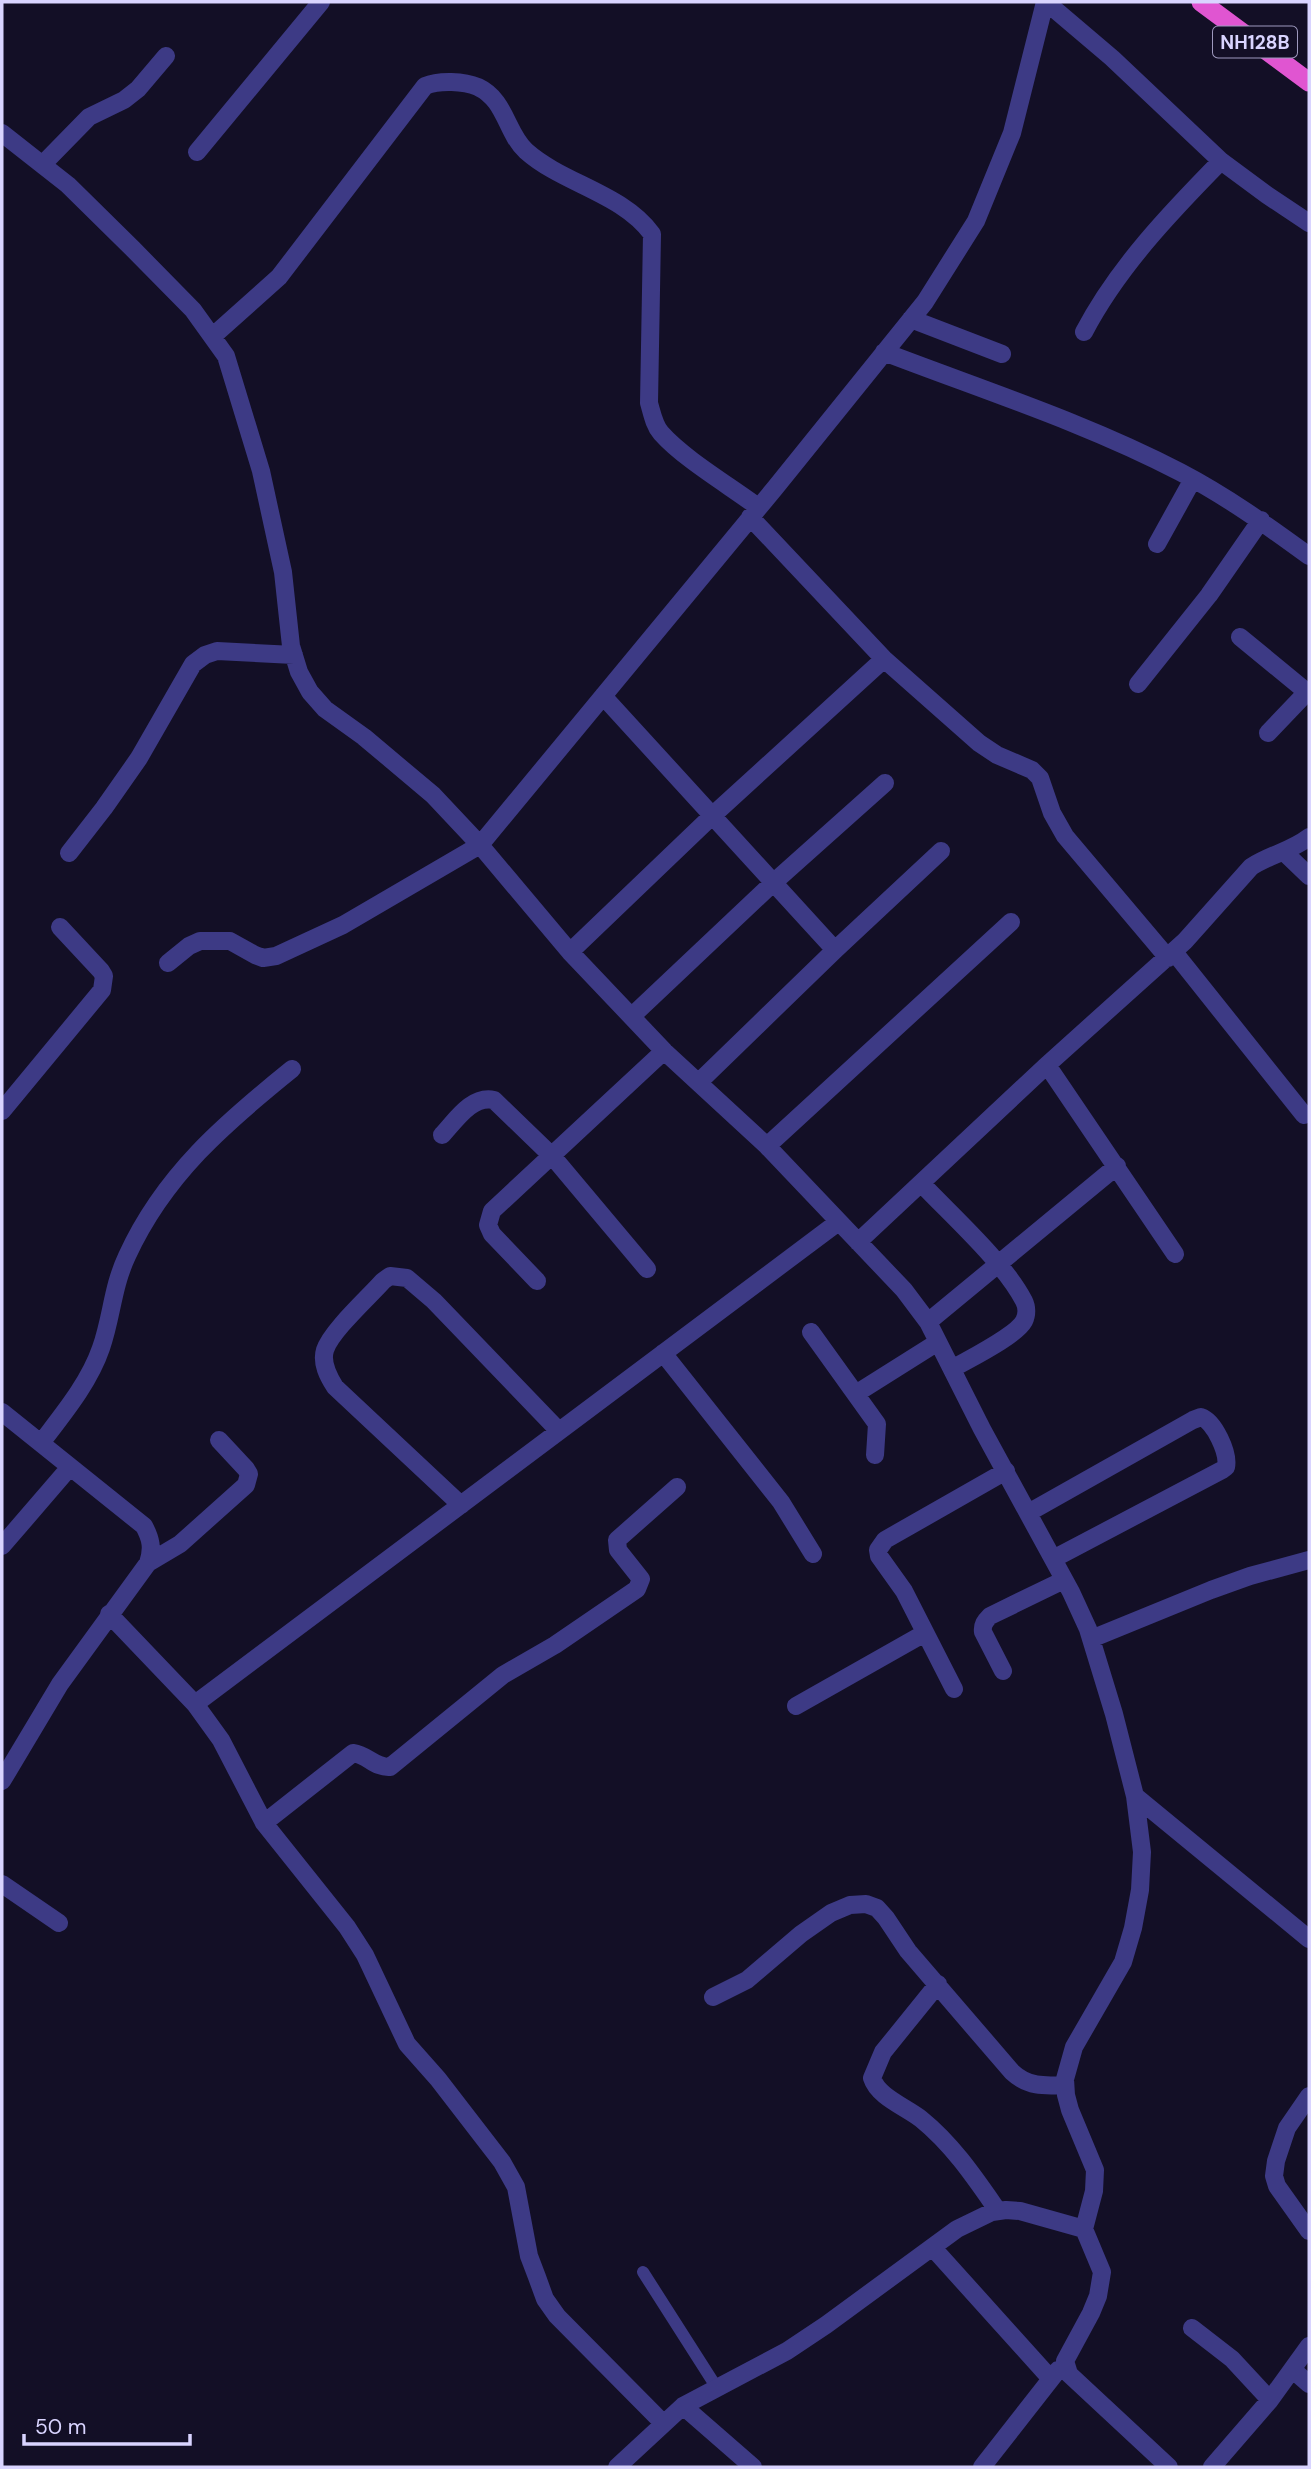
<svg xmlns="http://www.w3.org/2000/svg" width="1311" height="2469" viewBox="0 0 1311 2469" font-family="'DM Sans',sans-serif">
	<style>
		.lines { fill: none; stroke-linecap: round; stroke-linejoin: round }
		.service { stroke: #3d3a85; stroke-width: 12 }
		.minor { stroke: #3d3a85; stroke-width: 18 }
		.trunk { stroke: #e055d1; stroke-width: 19 }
		.labels { text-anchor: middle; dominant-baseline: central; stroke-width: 5; stroke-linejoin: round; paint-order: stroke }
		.shield { fill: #130f26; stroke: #9e99be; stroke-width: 2 }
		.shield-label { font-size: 19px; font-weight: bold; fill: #d9d4ff }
	</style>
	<rect width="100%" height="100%" fill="#130f26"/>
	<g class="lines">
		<!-- service -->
		<path class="service" d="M643,2272L717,2388"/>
		<!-- minor -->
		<path class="minor" d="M1046,2L1112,58L1221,161L1267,195L1309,223
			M2,133L68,185L133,249L193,310L226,356L261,471L283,572L291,646L299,672L310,692L325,709L364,737L433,795L480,845L570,952L664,1051L767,1146L904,1290L928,1322L982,1429L1071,1592L1088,1629L1114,1714L1135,1796L1142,1852L1140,1890L1133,1928L1123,1962L1074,2047L1065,2079L1066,2095L1070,2110L1095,2170L1094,2191L1084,2229L1102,2272L1098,2296L1091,2313L1065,2361L1069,2374L1169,2467
			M197,152L321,2
			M43,164L89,117L124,100L138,89L166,56
			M911,319L1002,354
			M1084,332C1118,267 1171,212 1221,161
			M213,336L279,277L425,86C439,80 464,81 478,87C506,100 506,133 526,151C563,184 622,193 652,234L649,403C652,413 654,425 661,433C684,459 730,486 758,507
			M884,352C983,390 1086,423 1180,472C1226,496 1268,526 1309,556
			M750,517L884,659L979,743L997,755L1032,770L1040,778L1052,813L1065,836L1168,958
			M1157,544L1193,479
			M1240,637L1307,692
			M1138,684L1209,595L1261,520
			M603,696L835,950
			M1268,733L1309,690
			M1284,852L1309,876
			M69,853L104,808L139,758L193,664L205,655L217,651L294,655
			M570,952L712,816L884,659
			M1174,952L1304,1115
			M168,963L189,946L200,941H230L255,955L263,958L276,956L343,925L480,845L775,488L925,302L976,221L1012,133L1045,2
			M632,1016L773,883L885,783
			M1047,1065L1175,1254
			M699,1082L835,950L941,851
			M2,1111L102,990L104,976L101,971L60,927
			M442,1135C456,1120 472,1095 494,1100L553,1157L647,1269
			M767,1146L1011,922
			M921,1183C951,1215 1004,1262 1024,1301C1027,1307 1027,1315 1024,1321C1016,1336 969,1359 952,1369
			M858,1242L1047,1065L1185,941L1251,867C1269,855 1291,851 1309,837
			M537,1281L492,1234L488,1225L492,1211L664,1051
			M928,1322L1117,1166
			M811,1332L877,1424L875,1455
			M663,1353L781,1502L813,1554
			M857,1393L938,1342
			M2,1412L144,1526C151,1539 153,1548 148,1563L60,1684L2,1781
			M41,1443C63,1414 89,1383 101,1348C112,1317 112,1288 127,1256C164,1175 225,1123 292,1069
			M461,1505L335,1387C328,1376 321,1363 325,1350C331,1331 369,1297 383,1281L390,1276L407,1278L434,1301L559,1431
			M1028,1513L1193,1420L1201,1417C1214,1421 1229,1453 1226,1467L1222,1470L1053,1559
			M2,1546L70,1467
			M148,1563L180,1544L246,1485L249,1474L246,1469L219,1440
			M109,1614L195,1704L221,1740L264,1823L347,1927L365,1955L407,2044L438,2079L502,2162L516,2187L529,2256L537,2277L545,2299L557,2316L662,2422
			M1091,1639L1211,1590L1250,1576L1309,1560
			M1003,1671L983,1632C982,1625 985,1621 990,1616L1064,1580
			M954,1689L904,1591L879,1556L878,1550L885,1540L1006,1471
			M195,1704L837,1223
			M796,1706L925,1633
			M1135,1796L1309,1939
			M264,1823L353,1753C368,1755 375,1768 390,1767L503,1675L555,1645L637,1589L641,1579L618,1550L617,1540L677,1487
			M2,1884L59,1923
			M938,1984L883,2052L872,2078C878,2097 906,2107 921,2119C953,2145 975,2178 998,2211
			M713,1997L747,1980L801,1934L831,1913L850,1905L866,1904L877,1908L886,1918L908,1951L1012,2072C1028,2087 1044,2086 1065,2085
			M1309,2096L1287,2128L1276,2161L1274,2176L1277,2186L1309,2231
			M933,2248L1051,2379
			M1192,2328L1232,2359L1270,2400
			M1293,2370L1309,2384
			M683,2406L753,2467
			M617,2467L683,2406L787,2351L826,2325L957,2229L992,2212L1006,2210L1020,2211L1084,2229
			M982,2467L1058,2370
			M1212,2467L1270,2400L1309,2346"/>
		<!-- trunk -->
		<path class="trunk" d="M1201,2L1309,82"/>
	</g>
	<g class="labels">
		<!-- shield labels -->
		<rect class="shield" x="1213" y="26.5" width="84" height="31" rx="5"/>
		<g class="shield-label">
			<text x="1255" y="42">NH128B</text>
		</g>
	</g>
	<!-- border -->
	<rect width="1311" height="2469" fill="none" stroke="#d9d4ff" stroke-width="7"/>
	<!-- scale -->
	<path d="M24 2434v10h166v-10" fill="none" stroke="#d9d4ff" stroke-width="3.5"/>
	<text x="35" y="2434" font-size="21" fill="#d9d4ff" stroke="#130f26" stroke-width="5" paint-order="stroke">50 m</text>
</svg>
